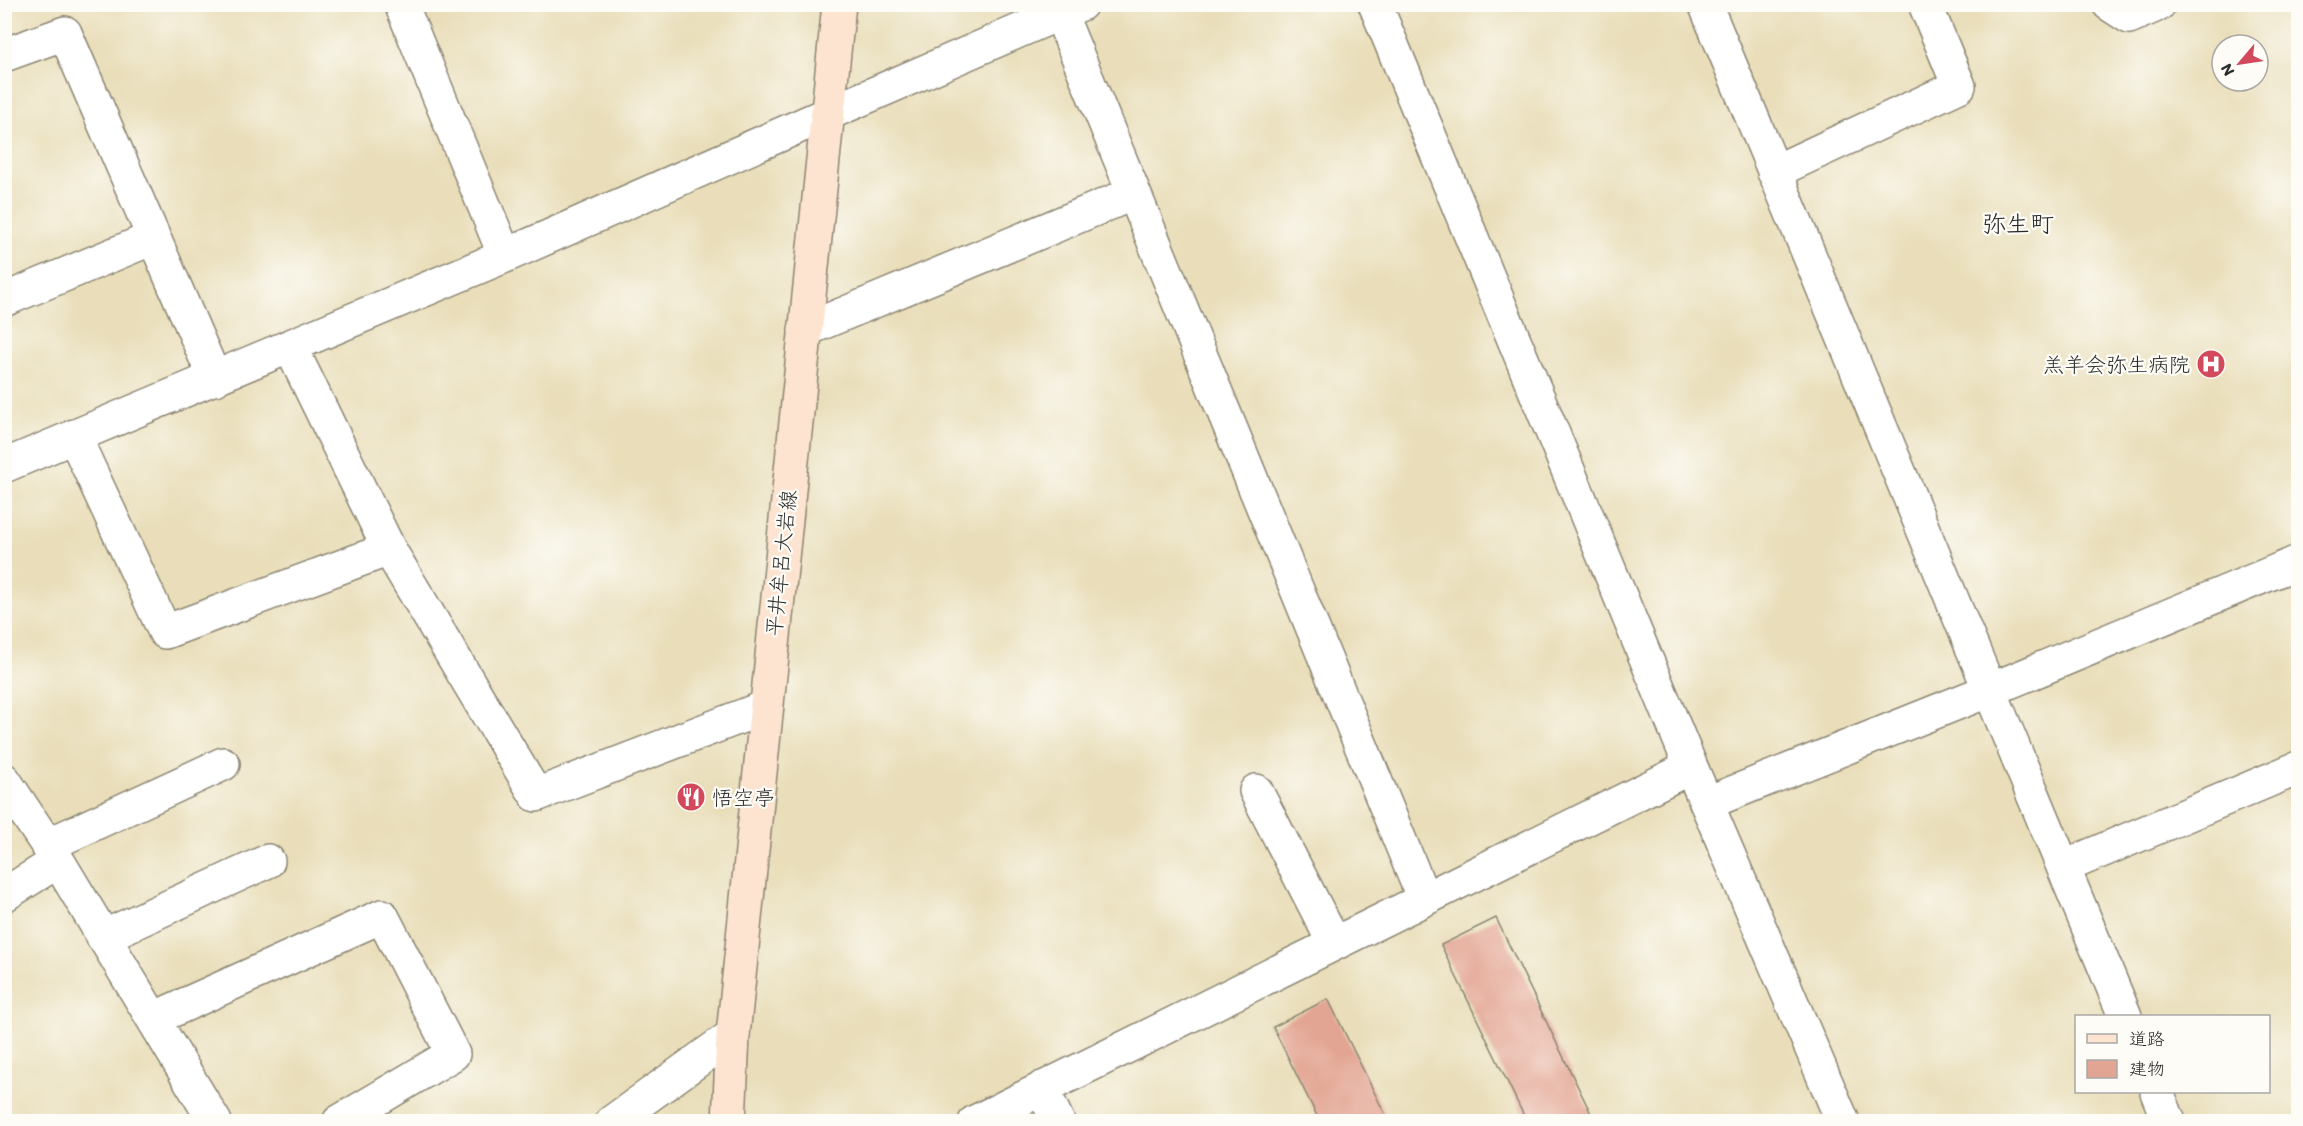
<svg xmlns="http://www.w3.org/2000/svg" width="2303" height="1126" viewBox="0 0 2303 1126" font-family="Itim,'Klee One',sans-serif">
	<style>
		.building { fill: #e3a593 }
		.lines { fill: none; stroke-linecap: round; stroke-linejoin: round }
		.street-casing { stroke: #8a8472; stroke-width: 36 }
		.secondary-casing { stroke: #8a8472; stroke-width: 36 }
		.street { stroke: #fff; stroke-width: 33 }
		.secondary { stroke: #fde4d0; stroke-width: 33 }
		.labels { text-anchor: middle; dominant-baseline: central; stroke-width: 4.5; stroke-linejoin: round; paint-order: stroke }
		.poi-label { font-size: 21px; fill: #2b2b2b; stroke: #fdfcf7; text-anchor: end }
		.street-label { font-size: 21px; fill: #2b2b2b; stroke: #fdfcf7 }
		.quarter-label { font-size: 24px; fill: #2b2b2b; stroke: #fdfcf7 }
	</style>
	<rect width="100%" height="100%" fill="#fdfcf7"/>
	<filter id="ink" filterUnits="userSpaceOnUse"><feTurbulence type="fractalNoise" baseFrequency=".0167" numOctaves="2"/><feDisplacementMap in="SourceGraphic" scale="12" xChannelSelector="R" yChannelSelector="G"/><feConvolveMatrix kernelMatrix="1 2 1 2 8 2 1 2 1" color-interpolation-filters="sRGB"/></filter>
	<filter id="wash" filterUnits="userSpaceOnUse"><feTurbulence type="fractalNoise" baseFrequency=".008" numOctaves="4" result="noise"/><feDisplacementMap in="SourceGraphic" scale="24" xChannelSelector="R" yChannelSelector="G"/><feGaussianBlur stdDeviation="1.35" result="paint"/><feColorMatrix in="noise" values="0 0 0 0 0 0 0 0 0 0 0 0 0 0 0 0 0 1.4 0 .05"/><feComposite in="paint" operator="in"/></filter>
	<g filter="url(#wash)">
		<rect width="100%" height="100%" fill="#e9deb9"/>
		<g id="blocks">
			<!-- building -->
			<path class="building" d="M1496,918L1595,1122H1527L1441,945Z
				M1328,999L1389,1122H1320L1273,1027Z"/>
		</g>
	</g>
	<g filter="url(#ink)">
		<use href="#blocks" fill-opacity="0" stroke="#8a8472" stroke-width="1.5"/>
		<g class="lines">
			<!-- street casing -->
			<g class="street-casing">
				<path id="street" d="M401,4L505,256
					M1375,4L1691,767L1843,1122
					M1705,4L2125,1016
					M2109,4L2129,17L2159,4
					M1060,13L1424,899
					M4,55L65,33L215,379
					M1774,172L1959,86L1925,4
					M4,300L153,238
					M805,330L1134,193
					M290,346L389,549L536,795L766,707
					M74,436L165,632L389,549
					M4,466L505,256L827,114L1081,4
					M4,780L58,861L215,1122
					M1256,791L1334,943
					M1707,803L1990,690L2298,562
					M48,845L223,764
					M2063,867L2298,768
					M4,895L58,861
					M103,937L268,861
					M153,1019L382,916L453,1054L339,1122
					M1042,1088L1058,1122
					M2157,1092L2169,1122
					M612,1122L733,1035
					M975,1122L1691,767"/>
			</g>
			<!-- secondary casing -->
			<g class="secondary-casing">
				<path id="secondary" d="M729,1122L733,1035L839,4"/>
			</g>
			<!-- street -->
			<use href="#street" class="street"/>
			<!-- secondary -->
			<use href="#secondary" class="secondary"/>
		</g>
	</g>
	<!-- icons -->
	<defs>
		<g id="hospital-disc" transform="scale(1.5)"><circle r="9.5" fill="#d1495b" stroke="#fdfcf7"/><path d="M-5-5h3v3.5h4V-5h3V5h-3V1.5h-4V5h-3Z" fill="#fff"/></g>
		<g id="restaurant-disc" transform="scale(1.5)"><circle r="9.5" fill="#d1495b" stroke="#fdfcf7"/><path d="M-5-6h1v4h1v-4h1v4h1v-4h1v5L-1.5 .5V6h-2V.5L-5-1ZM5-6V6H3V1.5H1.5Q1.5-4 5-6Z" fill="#fff"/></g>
	</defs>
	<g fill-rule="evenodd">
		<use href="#hospital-disc" x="2211" y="364"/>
		<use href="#restaurant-disc" x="691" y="797"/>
	</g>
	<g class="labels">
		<!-- poi labels -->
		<g class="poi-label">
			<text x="2190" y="364">羔羊会弥生病院</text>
			<text x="712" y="797" text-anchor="start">悟空亭</text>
		</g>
		<!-- street labels -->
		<g class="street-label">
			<text transform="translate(781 563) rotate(-84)">平井牟呂大岩線</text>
		</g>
		<!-- quarter labels -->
		<g class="quarter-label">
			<text x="2018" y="223">弥生町</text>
		</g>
	</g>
	<!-- margin -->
	<rect width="2303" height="1126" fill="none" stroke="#fdfcf7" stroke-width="24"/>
	<!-- legend -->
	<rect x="2075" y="1015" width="195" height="78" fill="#fdfcf7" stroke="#a9a8a5" stroke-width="1.5"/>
	<rect x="2087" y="1034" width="30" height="9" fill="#fde4d0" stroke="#a9a8a5" stroke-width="1.5"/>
	<text x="2129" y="1045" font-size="18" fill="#2b2b2b">道路</text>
	<rect x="2087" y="1060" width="30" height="18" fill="#e3a593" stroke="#a9a8a5" stroke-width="1.5"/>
	<text x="2129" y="1075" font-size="18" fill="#2b2b2b">建物</text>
	<!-- north arrow -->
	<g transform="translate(2240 63) rotate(241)"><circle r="28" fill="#fdfcf7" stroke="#a9a8a5" stroke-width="1.5"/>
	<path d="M0-4.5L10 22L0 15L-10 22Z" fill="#d1495b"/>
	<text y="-9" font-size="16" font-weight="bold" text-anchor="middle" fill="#2b2b2b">N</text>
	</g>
</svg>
